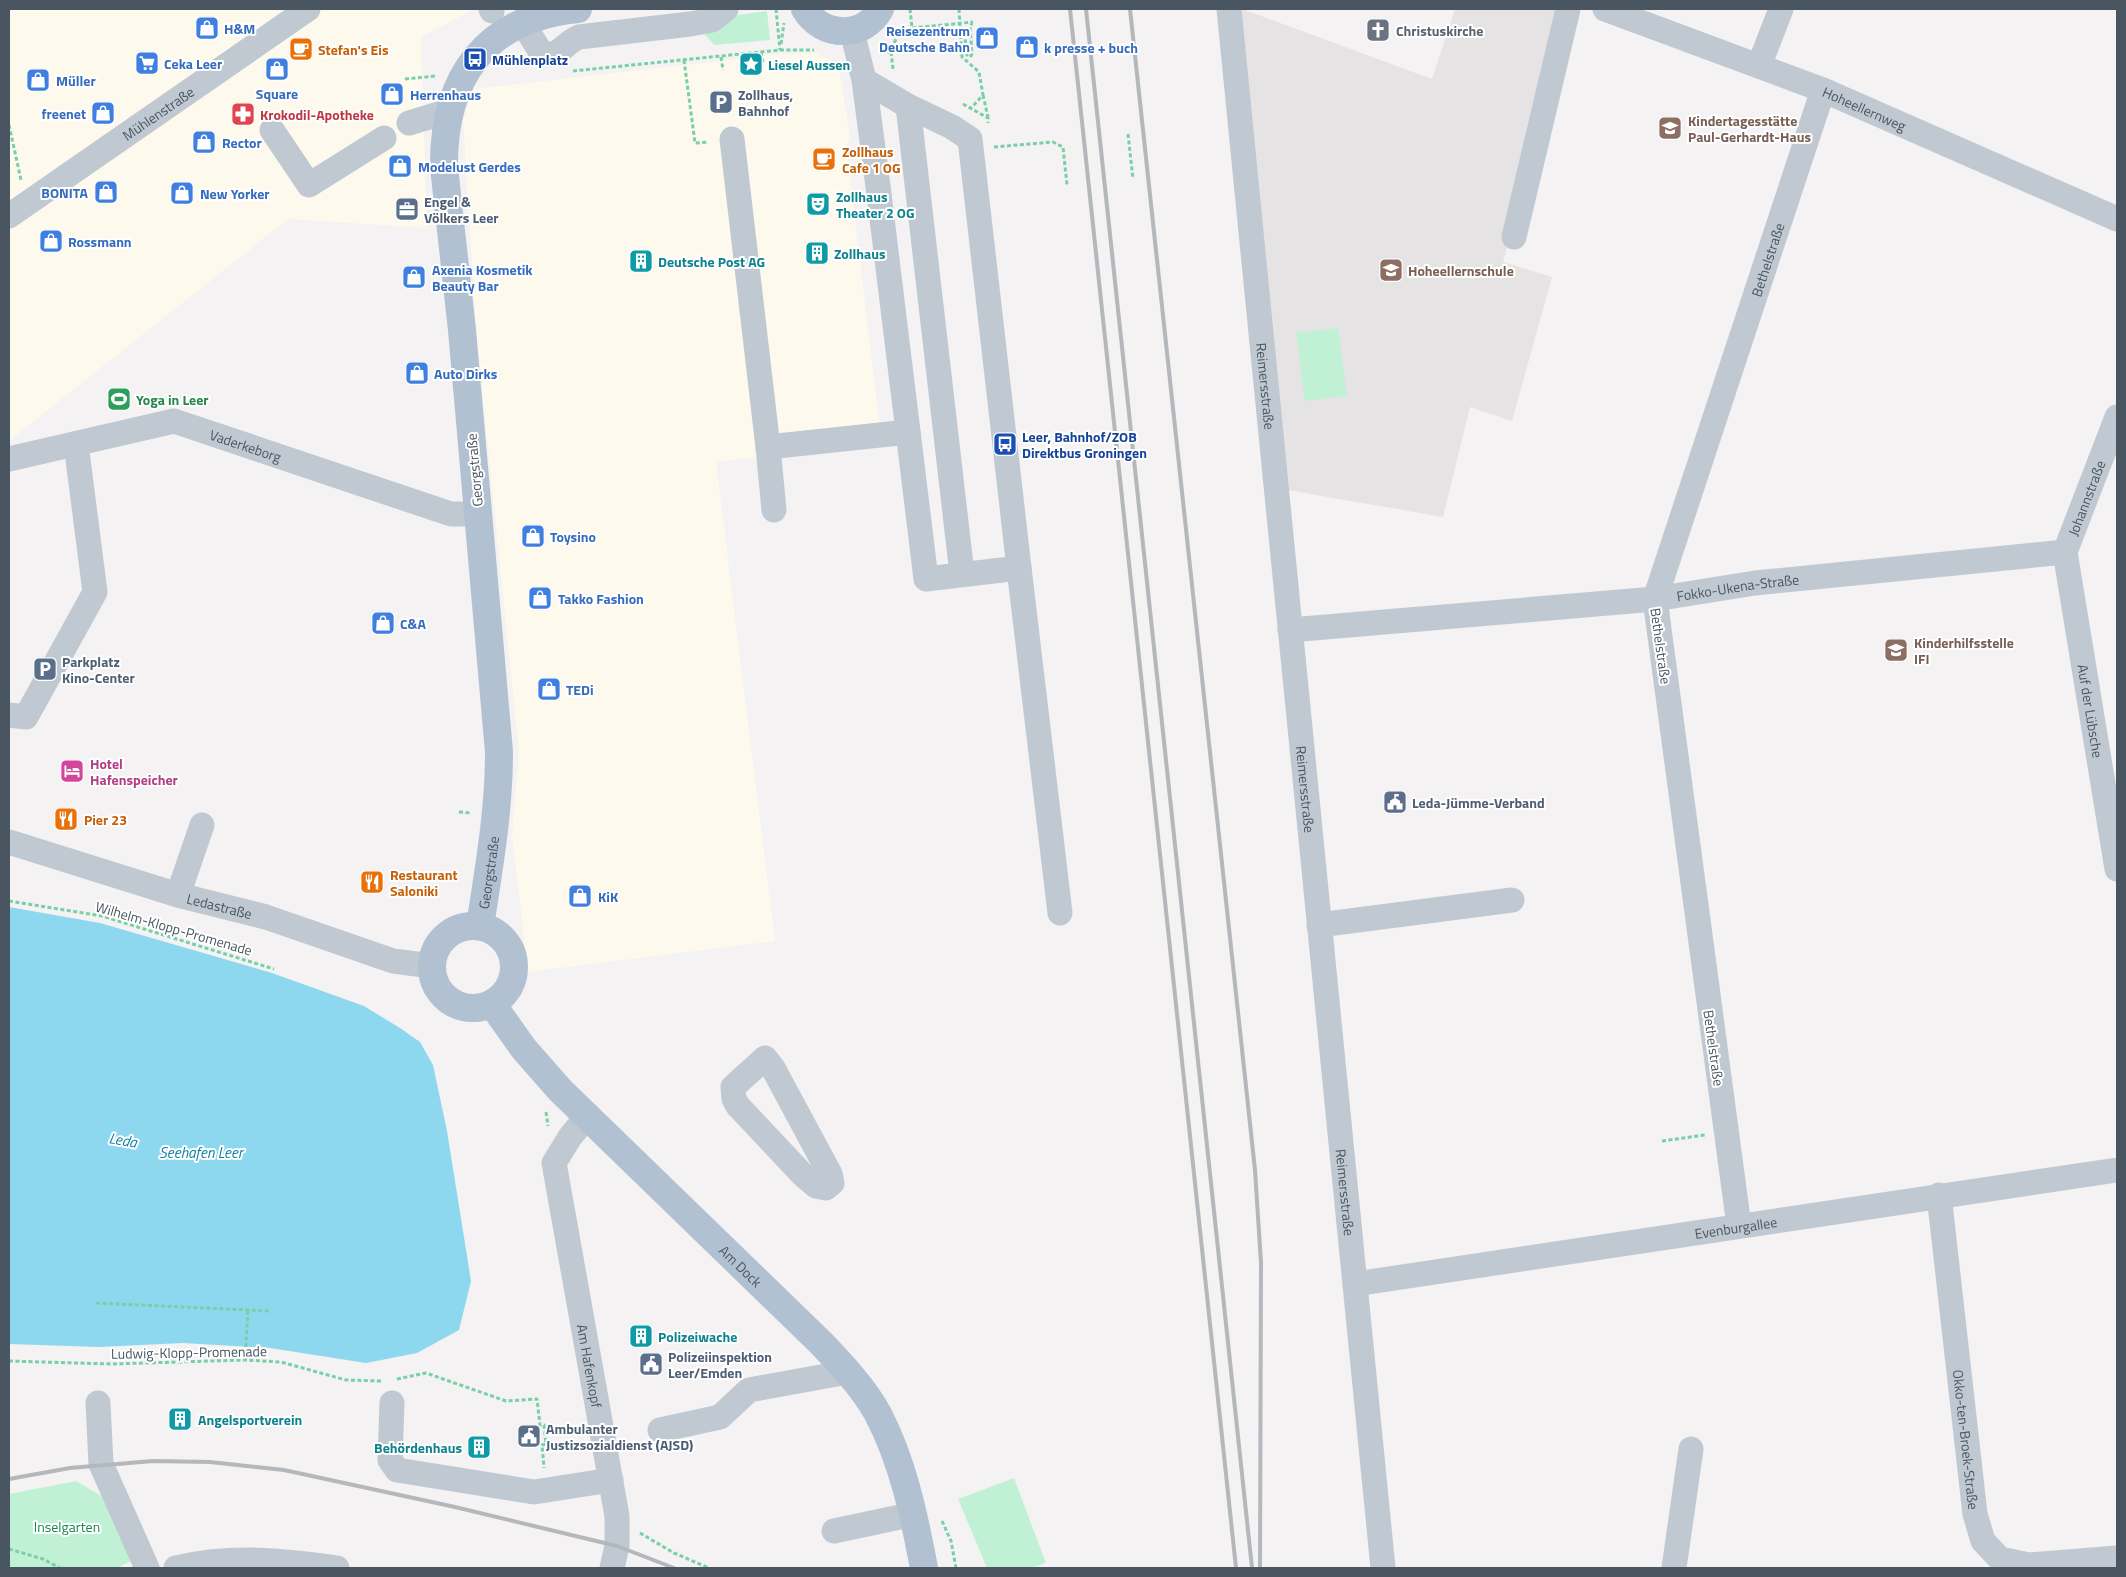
<svg xmlns="http://www.w3.org/2000/svg" width="2126" height="1577" viewBox="0 0 2126 1577" font-family="'Titillium Web',sans-serif">
	<style>
		.commercial { fill: #fdf9ed }
		.education { fill: #e5e3e4 }
		.green { fill: #c1f1d5 }
		.water { fill: #8ed8ef }
		.lines { fill: none; stroke-linecap: round; stroke-linejoin: round }
		.path { stroke: #78d0a7; stroke-width: 3; stroke-dasharray: 4 2.5; stroke-linecap: butt }
		.minor { stroke: #c0c9d1; stroke-width: 25 }
		.major { stroke: #b2c1d1; stroke-width: 28 }
		.rail { stroke: #b4b7bc; stroke-width: 4 }
		.labels { text-anchor: middle; dominant-baseline: central; stroke-width: 4; stroke-linejoin: round; paint-order: stroke }
		.shop-label { font-size: 14px; font-weight: bold; fill: #366cbe; stroke: #fff; text-anchor: start }
		.worship-label { font-size: 14px; font-weight: bold; fill: #5b616d; stroke: #fff; text-anchor: start }
		.food-label { font-size: 14px; font-weight: bold; fill: #c56008; stroke: #fff; text-anchor: start }
		.transit-label { font-size: 14px; font-weight: bold; fill: #164399; stroke: #fff; text-anchor: start }
		.culture-label { font-size: 14px; font-weight: bold; fill: #0d838f; stroke: #fff; text-anchor: start }
		.service-label { font-size: 14px; font-weight: bold; fill: #4e5e75; stroke: #fff; text-anchor: start }
		.street-label { font-size: 14px; fill: #495560; stroke: #fff }
		.health-label { font-size: 14px; font-weight: bold; fill: #be3a42; stroke: #fff; text-anchor: start }
		.education-label { font-size: 14px; font-weight: bold; fill: #785e54; stroke: #fff; text-anchor: start }
		.leisure-label { font-size: 14px; font-weight: bold; fill: #27864d; stroke: #fff; text-anchor: start }
		.hotel-label { font-size: 14px; font-weight: bold; fill: #b23c85; stroke: #fff; text-anchor: start }
		.park-label { font-size: 14px; fill: #168550; stroke: #fff }
		.water-label { font-size: 15px; font-style: italic; fill: #0b7fa3; stroke: #fff }
	</style>
	<rect width="100%" height="100%" fill="#f4f2f2"/>
	<!-- commercial -->
	<path class="commercial" d="M9,9H475L421,37L427,228L288,219L9,441Z
		M814,53L836,62L840,73L850,137L846,147L882,443L716,462L775,941L528,972L512,835L519,752L476,330L463,119L474,89L782,54Z"/>
	<!-- education -->
	<path class="education" d="M1229,9H1242L1432,79L1455,9H1559L1570,12L1503,262L1552,277L1512,421L1470,407L1443,517L1276,488Z"/>
	<!-- green -->
	<path class="green" d="M767,11L770,40L715,45L703,33L738,15Z
		M1338,328L1347,396L1305,401L1296,333Z
		M1014,1478L1046,1563L1032,1568H987L958,1499Z
		M76,1481L110,1501L135,1559L117,1568H9V1494Z"/>
	<!-- water -->
	<path class="water" d="M9,907L100,923L272,973L364,1006L400,1028L420,1042L433,1065L447,1131L471,1281L459,1330L417,1353L366,1363L270,1348L183,1343L99,1347L9,1344Z"/>
	<g class="lines">
		<!-- path -->
		<path class="path" d="M776,9L780,50
			M910,9L912,28L973,22
			M959,9L962,57L979,72L983,95L971,108
			M961,28L964,30L967,55L970,57L972,54L970,27L972,23
			M781,44L784,23
			M761,52L763,64
			M881,52H891C895,39 898,32 912,28
			M891,52L893,69L895,70
			M721,57L723,70
			M684,60L695,143L708,142
			M573,71L780,50H814
			M405,79L436,76
			M983,95L988,117
			M963,104L988,118V123
			M9,125L21,180
			M1128,134L1133,179
			M994,147L1053,142L1063,147L1067,185
			M459,812L471,813
			M9,901L102,916L274,969
			M546,1112L548,1126
			M1662,1141L1705,1135
			M96,1303L270,1311
			M245,1360L248,1310
			M9,1361L111,1364L245,1360L281,1362L346,1380L381,1381
			M397,1379L426,1373L506,1401L537,1399L540,1425H544L546,1444L542,1445L544,1468
			M942,1521L951,1541L956,1568
			M640,1533L674,1553L709,1568
			M9,1549L43,1559L60,1568"/>
		<!-- minor -->
		<g class="minor">
			<path d="M491,9L492,11"/>
			<path id="s1" d="M1229,9L1383,1568"/>
			<path id="s2" d="M1605,9L1823,90L2117,219"/>
			<path d="M522,22L542,54C559,58 564,43 579,37L690,24L712,20L726,9"/>
			<path d="M852,31L864,80L879,194L926,579L1019,568L970,139L952,127L908,106L864,80"/>
			<path d="M1759,66L1781,9"/>
			<path d="M908,106L962,574"/>
			<path d="M409,123L449,111"/>
			<path d="M272,130L309,185L384,138"/>
			<path d="M732,139L768,447L908,432"/>
			<path id="s3" d="M9,216L308,9"/>
			<path d="M1514,237L1568,9"/>
			<path d="M768,447L774,510"/>
			<path id="s4" d="M9,459L174,421L451,514H478"/>
			<path id="s5" d="M2065,552L2117,869"/>
			<path id="s6" d="M2065,552L2117,417"/>
			<path d="M1019,568L1060,913"/>
			<path id="s7" d="M1290,630L1655,599L1755,583L2065,552"/>
			<path d="M9,715L26,717L95,592L76,444"/>
			<path id="s8" d="M9,842L178,895L266,917L393,961L432,966"/>
			<path d="M178,895L202,825"/>
			<path d="M1319,925L1512,900"/>
			<path d="M765,1058L773,1068L830,1174L832,1183L826,1188L816,1186L803,1175L738,1106L734,1099L733,1087Z"/>
			<path id="s9" d="M588,1115L570,1137L554,1163L617,1516V1546L612,1568"/>
			<path id="s10" d="M1939,1195L1975,1514L1983,1541L2000,1559L2029,1565L2117,1558"/>
			<path id="s11" d="M1739,1226L1655,599L1823,90"/>
			<path id="s12" d="M1355,1284L2117,1170"/>
			<path d="M98,1403L101,1464L147,1568"/>
			<path d="M392,1403L390,1460L397,1470L534,1492L611,1480"/>
			<path d="M660,1430L720,1417L749,1390L848,1372"/>
			<path d="M834,1531L914,1514"/>
			<path d="M176,1568C229,1555 283,1560 337,1568"/>
			<path d="M1674,1568L1691,1449"/>
		</g>
		<!-- major -->
		<g class="major">
			<path d="M805,9C822,38 864,39 880,9"/>
			<circle cx="473" cy="967" r="41"/>
			<path id="s13" d="M480,926C489,868 499,811 499,752L462,330L444,167C443,77 486,18 578,9"/>
			<path id="s14" d="M492,1004L524,1049L560,1090L820,1342C841,1364 863,1387 878,1414C903,1462 914,1515 924,1568"/>
		</g>
		<!-- rail -->
		<path class="rail" d="M1070,9L1236,1568
			M1086,9L1252,1568
			M1130,9L1255,1170L1261,1263L1260,1568
			M9,1479L70,1468L153,1461L210,1462L284,1470L455,1507L617,1546L674,1568"/>
	</g>
	<!-- icons -->
	<defs>
		<g id="shop-square" transform="scale(1.25)"><rect x="-9" y="-9" width="18" height="18" rx="4" fill="#3f7fe0" stroke="#fff"/><path d="M-5-2.5h2.3a2.7 3.5 0 0 1 5.4 0H5L5.5 6h-11ZM-1.5-2.5h3a1.5 2.3 0 0 0-3 0Z" fill="#fff"/></g>
		<g id="church-square" transform="scale(1.25)"><rect x="-9" y="-9" width="18" height="18" rx="4" fill="#6b7280" stroke="#fff"/><path d="M-1.2-6h2.4v3.5h3.3v2.4h-3.3V6h-2.4V-.1h-3.3v-2.4h3.3Z" fill="#fff"/></g>
		<g id="cafe-square" transform="scale(1.25)"><rect x="-9" y="-9" width="18" height="18" rx="4" fill="#e8710a" stroke="#fff"/><path d="M-5.5-4.5H6V0H3Q3 3.5 0 3.5H-2.5Q-5.5 3.5-5.5 0ZM3-3.2v2h1.7v-2ZM-6 4.5H4V6H-6Z" fill="#fff"/></g>
		<g id="bus-square" transform="scale(1.25)"><rect x="-9" y="-9" width="18" height="18" rx="4" fill="#1a4fb4" stroke="#fff"/><path d="M-5-6H5V4H4V6H2V4H-2V6H-4V4H-5ZM-3.5-4V0h7V-4ZM-3.5 1.2v1.5H-2V1.2ZM2 1.2v1.5H3.5V1.2Z" fill="#fff"/></g>
		<g id="supermarket-square" transform="scale(1.25)"><rect x="-9" y="-9" width="18" height="18" rx="4" fill="#3f7fe0" stroke="#fff"/><path d="M-6-5.5h2.5l.6 2H6L4.5 2H-2.5L-4.4-4H-6ZM-1.5 3.2a1.3 1.3 0 1 0 .1 0ZM3 3.2a1.3 1.3 0 1 0 .1 0Z" fill="#fff"/></g>
		<g id="sight-square" transform="scale(1.25)"><rect x="-9" y="-9" width="18" height="18" rx="4" fill="#0f9aa8" stroke="#fff"/><path d="M0-6L1.8-2.2L6-1.7L2.9 1.2L3.7 5.4L0 3.3L-3.7 5.4L-2.9 1.2L-6-1.7L-1.8-2.2Z" fill="#fff"/></g>
		<g id="parking-square" transform="scale(1.25)"><rect x="-9" y="-9" width="18" height="18" rx="4" fill="#5c6f8a" stroke="#fff"/><path d="M-3.5-5.5H1a3.5 3.5 0 0 1 0 7H-1V5.5H-3.5ZM-1-3.4V-.6H.8a1.4 1.4 0 0 0 0-2.8Z" fill="#fff"/></g>
		<g id="pharmacy-square" transform="scale(1.25)"><rect x="-9" y="-9" width="18" height="18" rx="4" fill="#e0444e" stroke="#fff"/><path d="M-2-6h4v4h4v4h-4v4h-4v-4h-4v-4h4Z" fill="#fff"/></g>
		<g id="school-square" transform="scale(1.25)"><rect x="-9" y="-9" width="18" height="18" rx="4" fill="#8d6e63" stroke="#fff"/><path d="M0-5L7-2L0 1L-7-2ZM-4 1L0 2.5L4 1V4Q0 6-4 4Z" fill="#fff"/></g>
		<g id="theatre-square" transform="scale(1.25)"><rect x="-9" y="-9" width="18" height="18" rx="4" fill="#0f9aa8" stroke="#fff"/><path d="M-5-5.5Q0-4 5-5.5V0Q5 5 0 6Q-5 5-5 0ZM-3.3-2.5H-1v1.5H-3.3ZM1-2.5H3.3v1.5H1ZM-2.8 1Q0 5.5 2.8 1Z" fill="#fff"/></g>
		<g id="office-square" transform="scale(1.25)"><rect x="-9" y="-9" width="18" height="18" rx="4" fill="#5c6f8a" stroke="#fff"/><path d="M-6-3h4V-5.5h4V-3h4V5H-6ZM-1-4.5V-3h2v-1.5ZM-6 0V1H6V0Z" fill="#fff"/></g>
		<g id="building-square" transform="scale(1.25)"><rect x="-9" y="-9" width="18" height="18" rx="4" fill="#0f9aa8" stroke="#fff"/><path d="M-4-6H4V6H1V3H-1V6H-4ZM-2.5-4.3h1.7v1.8h-1.7ZM.8-4.3h1.7v1.8H.8ZM-2.5-1h1.7V.8h-1.7ZM.8-1h1.7V.8H.8Z" fill="#fff"/></g>
		<g id="stadium-square" transform="scale(1.25)"><rect x="-9" y="-9" width="18" height="18" rx="4" fill="#2e9e5b" stroke="#fff"/><path d="M0-5a6.5 5 0 1 0 0 10a6.5 5 0 1 0 0-10ZM-3.5-1.8h7v3.6h-7Z" fill="#fff"/></g>
		<g id="hotel-square" transform="scale(1.25)"><rect x="-9" y="-9" width="18" height="18" rx="4" fill="#d1479c" stroke="#fff"/><path d="M-6-4.5h1.5V1H6V5H4.5V3h-9V5H-6ZM-4 0a1.8 1.8 0 1 1 3.6 0ZM.5 0V-2.5h3Q6-2.5 6 0Z" fill="#fff"/></g>
		<g id="civic-square" transform="scale(1.25)"><rect x="-9" y="-9" width="18" height="18" rx="4" fill="#5c6f8a" stroke="#fff"/><path d="M-.6-6.5H3V-4.5H.6V-3L4-1V1h2V6H-6V1h2V-1L-.6-3ZM-1.2 2.5V6h2.4V2.5Z" fill="#fff"/></g>
		<g id="restaurant-square" transform="scale(1.25)"><rect x="-9" y="-9" width="18" height="18" rx="4" fill="#e8710a" stroke="#fff"/><path d="M-5-6h1v4h1v-4h1v4h1v-4h1v5L-1.5 .5V6h-2V.5L-5-1ZM5-6V6H3V1.5H1.5Q1.5-4 5-6Z" fill="#fff"/></g>
	</defs>
	<g fill-rule="evenodd">
		<use href="#shop-square" x="207" y="28"/>
		<use href="#church-square" x="1378" y="30"/>
		<use href="#shop-square" x="987" y="38"/>
		<use href="#shop-square" x="1027" y="47"/>
		<use href="#cafe-square" x="301" y="49"/>
		<use href="#bus-square" x="475" y="59"/>
		<use href="#supermarket-square" x="147" y="63"/>
		<use href="#sight-square" x="751" y="64"/>
		<use href="#shop-square" x="277" y="69"/>
		<use href="#shop-square" x="38" y="80"/>
		<use href="#shop-square" x="392" y="94"/>
		<use href="#parking-square" x="721" y="102"/>
		<use href="#shop-square" x="103" y="113"/>
		<use href="#pharmacy-square" x="243" y="114"/>
		<use href="#school-square" x="1670" y="128"/>
		<use href="#shop-square" x="204" y="142"/>
		<use href="#cafe-square" x="824" y="159"/>
		<use href="#shop-square" x="400" y="166"/>
		<use href="#shop-square" x="106" y="192"/>
		<use href="#shop-square" x="182" y="193"/>
		<use href="#theatre-square" x="818" y="204"/>
		<use href="#office-square" x="407" y="209"/>
		<use href="#shop-square" x="51" y="241"/>
		<use href="#building-square" x="817" y="253"/>
		<use href="#building-square" x="641" y="261"/>
		<use href="#school-square" x="1391" y="270"/>
		<use href="#shop-square" x="414" y="277"/>
		<use href="#shop-square" x="417" y="373"/>
		<use href="#stadium-square" x="119" y="399"/>
		<use href="#bus-square" x="1005" y="444"/>
		<use href="#shop-square" x="533" y="536"/>
		<use href="#shop-square" x="540" y="598"/>
		<use href="#shop-square" x="383" y="623"/>
		<use href="#school-square" x="1896" y="650"/>
		<use href="#parking-square" x="45" y="669"/>
		<use href="#shop-square" x="549" y="689"/>
		<use href="#hotel-square" x="72" y="771"/>
		<use href="#civic-square" x="1395" y="802"/>
		<use href="#restaurant-square" x="66" y="819"/>
		<use href="#restaurant-square" x="372" y="882"/>
		<use href="#shop-square" x="580" y="896"/>
		<use href="#building-square" x="641" y="1336"/>
		<use href="#civic-square" x="651" y="1364"/>
		<use href="#building-square" x="180" y="1419"/>
		<use href="#civic-square" x="529" y="1436"/>
		<use href="#building-square" x="479" y="1447"/>
	</g>
	<g class="labels">
		<!-- shop labels -->
		<g class="shop-label">
			<text x="224" y="28">H&amp;M</text>
			<text x="970" y="30" text-anchor="end">Reisezentrum<tspan x="970" dy="16">Deutsche Bahn</tspan></text>
			<text x="1044" y="47">k presse + buch</text>
			<text x="164" y="63">Ceka Leer</text>
			<text x="56" y="80">Müller</text>
			<text x="277" y="93" text-anchor="middle">Square</text>
			<text x="410" y="94">Herrenhaus</text>
			<text x="86" y="113" text-anchor="end">freenet</text>
			<text x="222" y="142">Rector</text>
			<text x="418" y="166">Modelust Gerdes</text>
			<text x="88" y="192" text-anchor="end">BONITA</text>
			<text x="200" y="193">New Yorker</text>
			<text x="68" y="241">Rossmann</text>
			<text x="432" y="269">Axenia Kosmetik<tspan x="432" dy="16">Beauty Bar</tspan></text>
			<text x="434" y="373">Auto Dirks</text>
			<text x="550" y="536">Toysino</text>
			<text x="558" y="598">Takko Fashion</text>
			<text x="400" y="623">C&amp;A</text>
			<text x="566" y="689">TEDi</text>
			<text x="598" y="896">KiK</text>
		</g>
		<!-- worship labels -->
		<g class="worship-label">
			<text x="1396" y="30">Christuskirche</text>
		</g>
		<!-- food labels -->
		<g class="food-label">
			<text x="318" y="49">Stefan's Eis</text>
			<text x="842" y="151">Zollhaus<tspan x="842" dy="16">Cafe 1 OG</tspan></text>
			<text x="84" y="819">Pier 23</text>
			<text x="390" y="874">Restaurant<tspan x="390" dy="16">Saloniki</tspan></text>
		</g>
		<!-- transit labels -->
		<g class="transit-label">
			<text x="492" y="59">Mühlenplatz</text>
			<text x="1022" y="436">Leer, Bahnhof/ZOB<tspan x="1022" dy="16">Direktbus Groningen</tspan></text>
		</g>
		<!-- culture labels -->
		<g class="culture-label">
			<text x="768" y="64">Liesel Aussen</text>
			<text x="836" y="196">Zollhaus<tspan x="836" dy="16">Theater 2 OG</tspan></text>
			<text x="834" y="253">Zollhaus</text>
			<text x="658" y="261">Deutsche Post AG</text>
			<text x="658" y="1336">Polizeiwache</text>
			<text x="198" y="1419">Angelsportverein</text>
			<text x="462" y="1447" text-anchor="end">Behördenhaus</text>
		</g>
		<!-- service labels -->
		<g class="service-label">
			<text x="738" y="94">Zollhaus,<tspan x="738" dy="16">Bahnhof</tspan></text>
			<text x="424" y="201">Engel &amp;<tspan x="424" dy="16">Völkers Leer</tspan></text>
			<text x="62" y="661">Parkplatz<tspan x="62" dy="16">Kino-Center</tspan></text>
			<text x="1412" y="802">Leda-Jümme-Verband</text>
			<text x="668" y="1356">Polizeiinspektion<tspan x="668" dy="16">Leer/Emden</tspan></text>
			<text x="546" y="1428">Ambulanter<tspan x="546" dy="16">Justizsozialdienst (AJSD)</tspan></text>
		</g>
		<!-- street labels -->
		<g class="street-label">
			<text stroke="none"><textPath href="#s2" startOffset="278">Hoheellernweg</textPath></text>
			<text stroke="none"><textPath href="#s3" startOffset="181">Mühlenstraße</textPath></text>
			<text stroke="none"><textPath href="#s11" startOffset="990">Bethelstraße</textPath></text>
			<text stroke="none"><textPath href="#s1" startOffset="379">Reimersstraße</textPath></text>
			<text stroke="none"><textPath href="#s4" startOffset="245">Vaderkeborg</textPath></text>
			<text transform="translate(474 470) rotate(-95)">Georgstraße</text>
			<text stroke="none"><textPath href="#s6" startOffset="58">Johannstraße</textPath></text>
			<text stroke="none"><textPath href="#s7" startOffset="450">Fokko-Ukena-Straße</textPath></text>
			<text transform="translate(1661 646) rotate(82)">Bethelstraße</text>
			<text stroke="none"><textPath href="#s5" startOffset="161">Auf der Lübsche</textPath></text>
			<text stroke="none"><textPath href="#s1" startOffset="784">Reimersstraße</textPath></text>
			<text stroke="none"><textPath href="#s13" startOffset="54">Georgstraße</textPath></text>
			<text stroke="none"><textPath href="#s8" startOffset="220">Ledastraße</textPath></text>
			<text transform="translate(174 928) rotate(16)">Wilhelm-Klopp-Promenade</text>
			<text transform="translate(1714 1048) rotate(82)">Bethelstraße</text>
			<text stroke="none"><textPath href="#s1" startOffset="1189">Reimersstraße</textPath></text>
			<text stroke="none"><textPath href="#s12" startOffset="385">Evenburgallee</textPath></text>
			<text stroke="none"><textPath href="#s14" startOffset="362">Am Dock</textPath></text>
			<text transform="translate(189 1352) rotate(-1)">Ludwig-Klopp-Promenade</text>
			<text stroke="none"><textPath href="#s9" startOffset="265">Am Hafenkopf</textPath></text>
			<text stroke="none"><textPath href="#s10" startOffset="246">Okko-ten-Broek-Straße</textPath></text>
		</g>
		<!-- health labels -->
		<g class="health-label">
			<text x="260" y="114">Krokodil-Apotheke</text>
		</g>
		<!-- education labels -->
		<g class="education-label">
			<text x="1688" y="120">Kindertagesstätte<tspan x="1688" dy="16">Paul-Gerhardt-Haus</tspan></text>
			<text x="1408" y="270">Hoheellernschule</text>
			<text x="1914" y="642">Kinderhilfsstelle<tspan x="1914" dy="16">IFI</tspan></text>
		</g>
		<!-- leisure labels -->
		<g class="leisure-label">
			<text x="136" y="399">Yoga in Leer</text>
		</g>
		<!-- hotel labels -->
		<g class="hotel-label">
			<text x="90" y="763">Hotel<tspan x="90" dy="16">Hafenspeicher</tspan></text>
		</g>
		<!-- park labels -->
		<g class="park-label">
			<text x="67" y="1526">Inselgarten</text>
		</g>
		<!-- water labels -->
		<g class="water-label">
			<text transform="translate(123 1140) rotate(10)">Leda</text>
			<text x="201" y="1152">Seehafen Leer</text>
		</g>
	</g>
	<!-- border -->
	<rect width="2126" height="1577" fill="none" stroke="#495560" stroke-width="20"/>
</svg>
